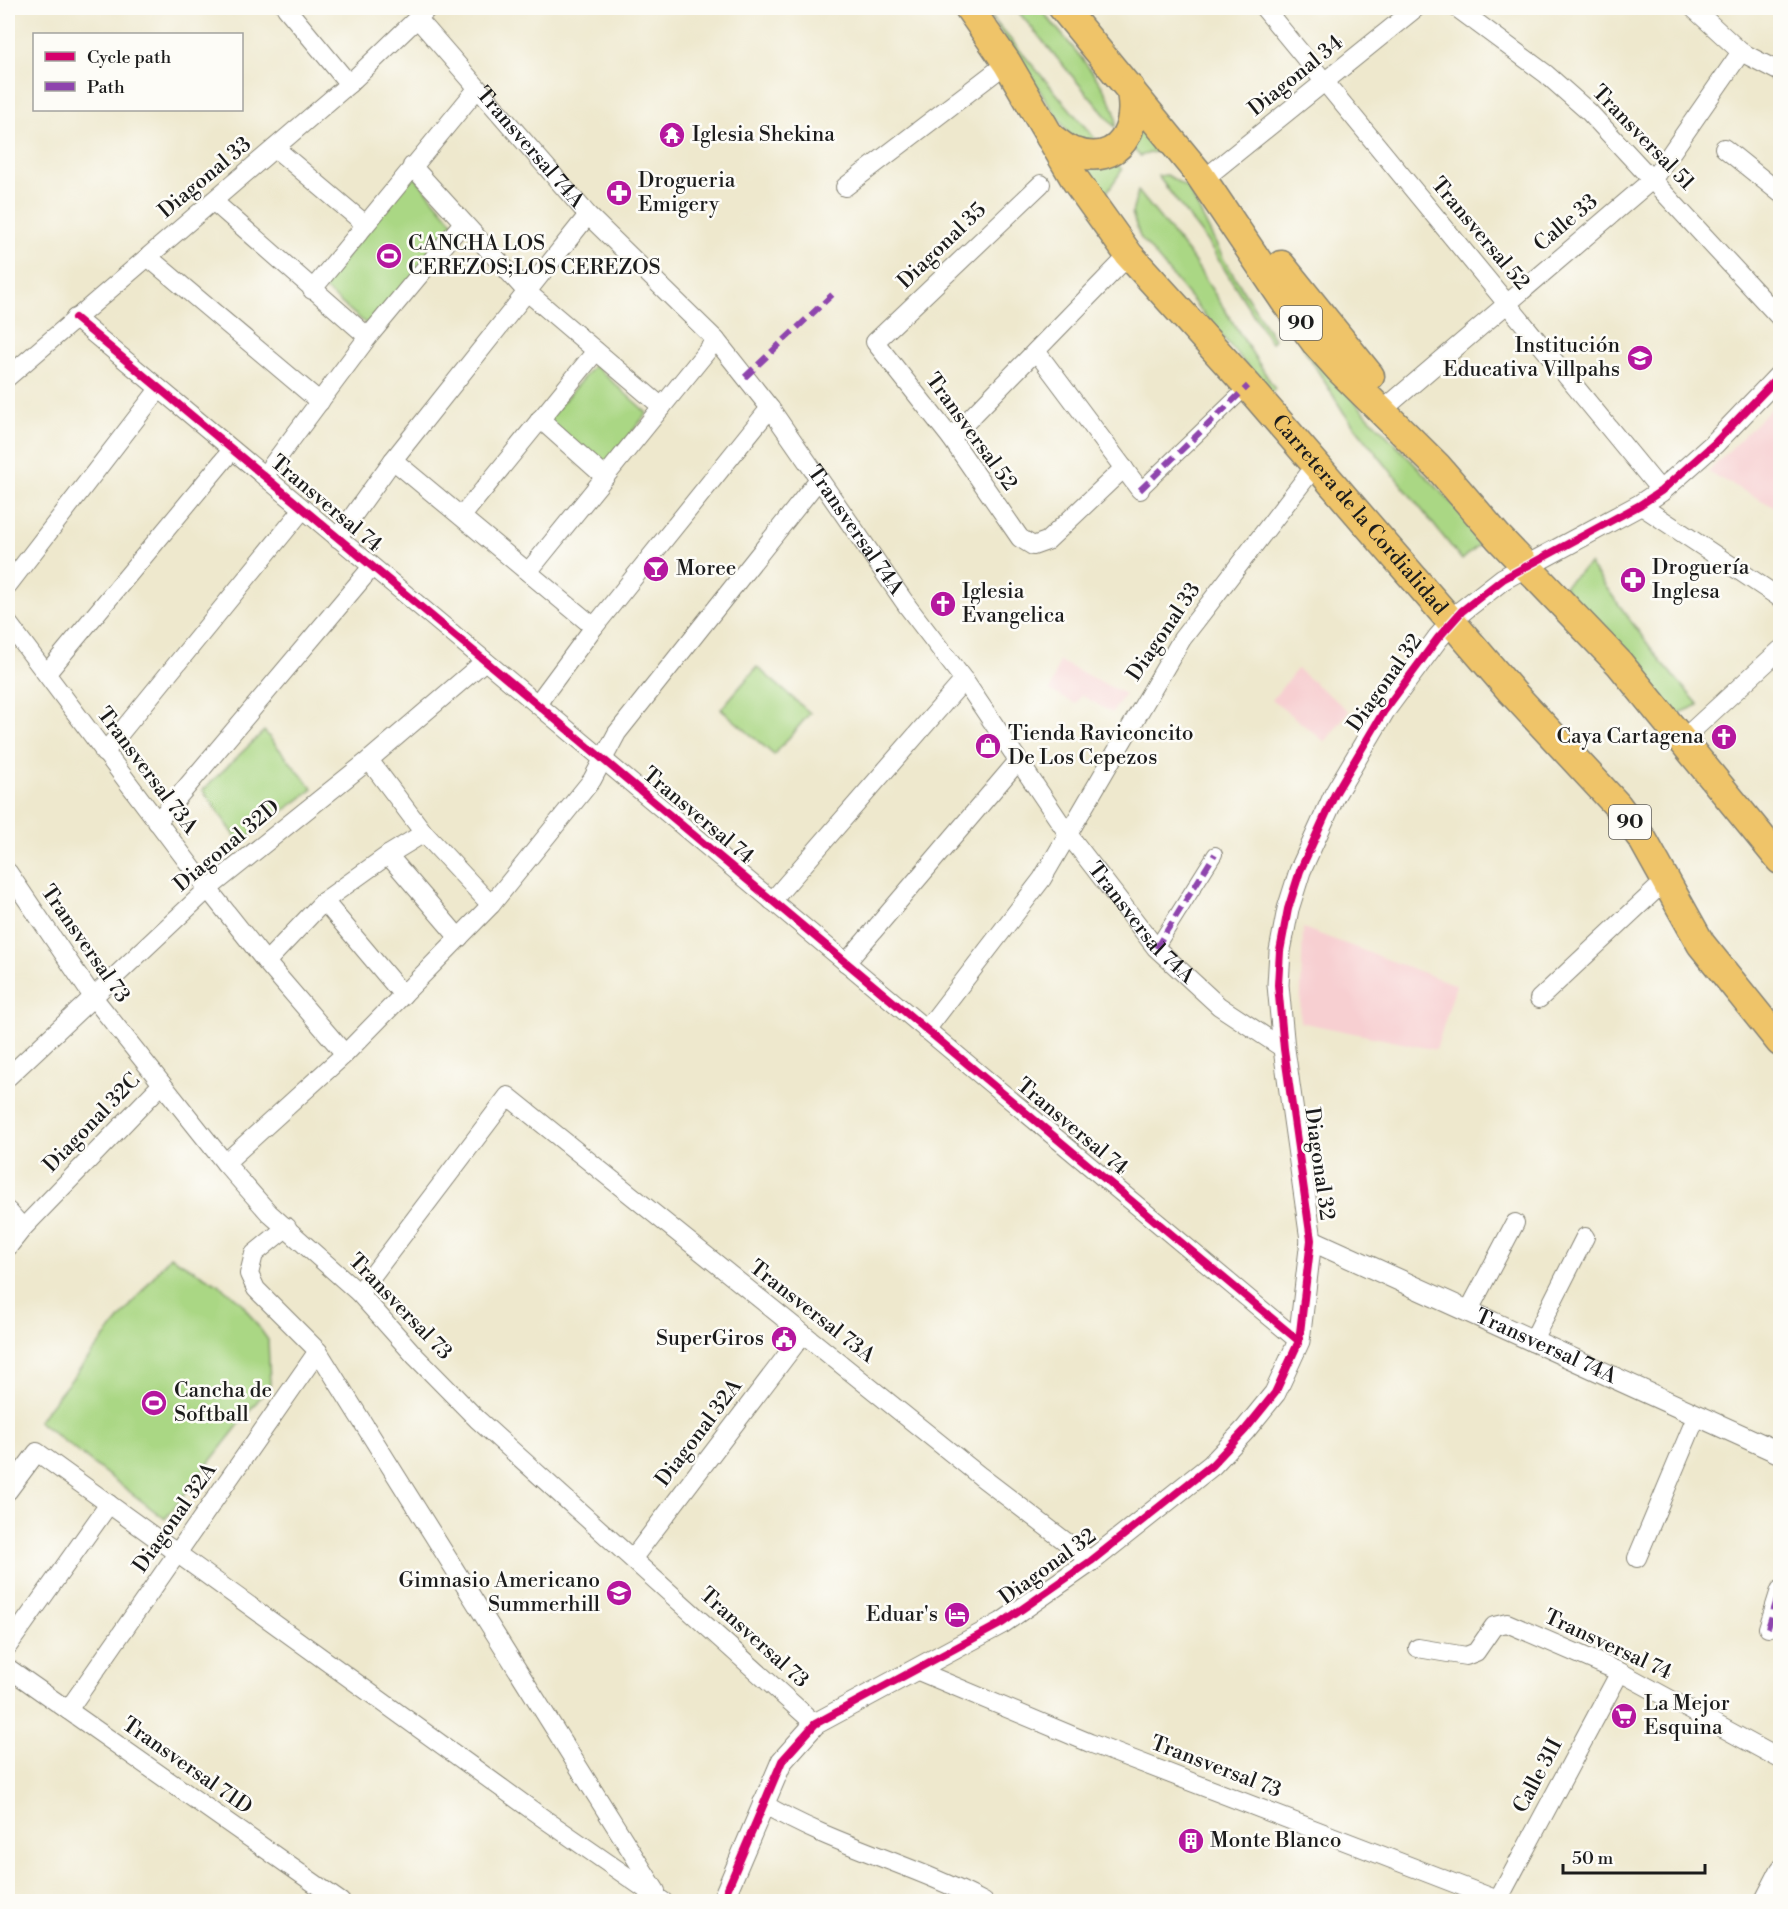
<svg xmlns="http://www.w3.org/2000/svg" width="1788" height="1909" viewBox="0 0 1788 1909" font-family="'Libre Bodoni',serif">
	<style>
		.built { fill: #f7cfd1 }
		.green { fill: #aad784; stroke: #637a50; stroke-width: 1.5 }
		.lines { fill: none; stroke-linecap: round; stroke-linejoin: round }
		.pedestrian-casing { stroke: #858274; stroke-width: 16 }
		.minor-casing { stroke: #858274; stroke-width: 20 }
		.tertiary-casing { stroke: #858274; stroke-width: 23 }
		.trunk-casing { stroke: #858274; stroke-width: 31 }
		.pedestrian { stroke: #fff; stroke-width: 14 }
		.minor { stroke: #fff; stroke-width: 18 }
		.tertiary { stroke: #fff; stroke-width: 21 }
		.trunk { stroke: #efc469; stroke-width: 28 }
		.quiet { stroke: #8e44ad; stroke-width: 6; stroke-dasharray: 12 6; stroke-linecap: butt }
		.cycleway-casing { stroke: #fdfcf7; stroke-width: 11 }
		.cycleway { stroke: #d6006c; stroke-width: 8 }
		.labels { text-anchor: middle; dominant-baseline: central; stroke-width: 5; stroke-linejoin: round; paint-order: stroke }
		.shield { fill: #fdfcf7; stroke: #605f5e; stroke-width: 1.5 }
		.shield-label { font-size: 20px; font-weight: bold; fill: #1c1c1c }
		.street-label { font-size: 21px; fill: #1c1c1c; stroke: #fdfcf7 }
		.poi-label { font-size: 21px; fill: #1c1c1c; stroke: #fdfcf7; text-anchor: start }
	</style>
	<rect width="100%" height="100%" fill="#fdfcf7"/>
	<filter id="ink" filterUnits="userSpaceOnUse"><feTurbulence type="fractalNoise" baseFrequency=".0167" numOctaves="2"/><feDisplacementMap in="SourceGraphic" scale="12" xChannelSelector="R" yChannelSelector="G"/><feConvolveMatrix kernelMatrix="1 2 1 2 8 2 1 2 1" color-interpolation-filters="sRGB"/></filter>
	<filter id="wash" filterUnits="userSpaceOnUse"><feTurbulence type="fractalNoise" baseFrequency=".008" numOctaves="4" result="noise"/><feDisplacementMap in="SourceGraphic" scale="24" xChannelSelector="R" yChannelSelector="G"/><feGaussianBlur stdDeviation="1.35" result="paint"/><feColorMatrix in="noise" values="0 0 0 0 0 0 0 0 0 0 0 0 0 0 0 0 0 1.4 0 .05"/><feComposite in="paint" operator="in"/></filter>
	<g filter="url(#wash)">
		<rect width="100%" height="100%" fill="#eee8cd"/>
		<!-- built -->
		<path class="built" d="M1780,399V510L1708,472Z
			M1059,661L1125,694L1112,713L1081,695L1076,704L1050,691Z
			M1297,669L1349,711L1325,742L1272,700Z
			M1303,928L1456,985L1436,1050L1300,1022Z"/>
		<!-- green -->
		<path class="green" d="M1015,8H1040C1057,31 1125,100 1115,127Z
			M988,13L1097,141L1076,139L1068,133Z
			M1141,116L1170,152H1154L1140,156L1133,149Z
			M1114,160L1122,170L1107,192L1104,202L1076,163Z
			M412,173L456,226L371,328L322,287Z
			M1167,175L1188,188L1224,260L1274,339L1271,343L1206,240L1158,176Z
			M1138,191L1190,255L1275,389L1270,394L1140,237L1132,213Z
			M1290,326L1366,414L1486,538L1462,560L1344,413Z
			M594,365L647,413L604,468L547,421Z
			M1589,564L1661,662L1699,705L1675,715L1564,586Z
			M757,667L810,713L774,755L721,709Z
			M264,731L313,789L240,843L203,790Z
			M170,1256L218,1284L241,1302L268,1340L270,1385L165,1519L38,1421Z"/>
	</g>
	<g filter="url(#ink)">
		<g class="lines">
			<!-- pedestrian casing -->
			<g class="pedestrian-casing">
				<path id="pedestrian" d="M1140,490L1248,386
					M1156,948L1215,854"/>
			</g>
			<!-- minor casing -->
			<g class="minor-casing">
				<g id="minor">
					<path d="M286,8L349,84"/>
					<path d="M1264,8L1661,491"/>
					<path d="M1457,8L1546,74L1589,112L1780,318"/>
					<path d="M1693,8L1741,52L1780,72"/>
					<path id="s1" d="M417,18L588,215L716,340L770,408L908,607L964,680L1068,834L1156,948L1219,1006L1284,1049"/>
					<path d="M275,148L365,224"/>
					<path d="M1724,148L1780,193"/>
					<path d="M412,166L526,291L662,407"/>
					<path d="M1204,179L1416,8"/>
					<path d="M1041,184L875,342L951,438L1020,538L1033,546L1047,541L1124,468"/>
					<path d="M845,187L1007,63"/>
					<path d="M213,201L368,337"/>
					<path d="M148,257L320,402"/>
					<path d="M312,290L477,89"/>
					<path d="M75,318L1299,1341"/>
					<path d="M1036,351L1140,490"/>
					<path d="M8,377L349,84L428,8"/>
					<path d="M1391,403L1653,179L1741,52"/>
					<path d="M540,419L605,477"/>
					<path d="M951,438L1129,255"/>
					<path d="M393,460L594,627"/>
					<path d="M264,476L368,337L462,224"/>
					<path d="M1640,505L1780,598"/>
					<path d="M462,516L596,351"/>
					<path d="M337,538L393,460L588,215"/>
					<path d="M528,572L716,340"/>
					<path d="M8,585L159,389"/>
					<path d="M8,623L208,889L266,962L345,1054"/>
					<path d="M47,673L232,450"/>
					<path d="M537,704L594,627L770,408"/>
					<path d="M1682,740L1780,650"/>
					<path d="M104,753L303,509"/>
					<path d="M369,760L424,833L491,905"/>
					<path d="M157,822L372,567"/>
					<path d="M388,855L459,938"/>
					<path d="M8,872L93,997L225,1163L269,1213L359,1293L416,1357L477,1419L815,1724"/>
					<path d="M324,901L403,995"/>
					<path d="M772,901L964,680"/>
					<path d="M266,962L324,901L388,855L424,833"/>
					<path d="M846,963L1018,761"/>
					<path d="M1539,999L1665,881"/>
					<path d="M926,1030L1042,879L1182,639L1315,466"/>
					<path d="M8,1077L208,889L369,760L485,661"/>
					<path d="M225,1163L345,1054L491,905L592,780L617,733L819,479"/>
					<path d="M8,1211L23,1228"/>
					<path d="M287,1227L254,1254L249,1274L256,1289L318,1351L656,1891"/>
					<path d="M8,1247L23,1228L162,1084"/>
					<path d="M359,1293L508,1096L980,1476L1091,1561"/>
					<path d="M1468,1312L1515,1223"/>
					<path d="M1532,1342L1585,1237"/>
					<path d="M8,1491L37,1452L543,1818L664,1902"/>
					<path d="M633,1558L803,1334"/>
					<path d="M1637,1558L1697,1415"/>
					<path d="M1768,1628L1780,1590"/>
					<path d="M8,1646L109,1504"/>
					<path d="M1418,1648L1466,1656L1476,1652L1494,1626L1507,1623L1620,1672L1780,1759"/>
					<path d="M8,1668L341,1902"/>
					<path d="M916,1670L1090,1743L1503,1902"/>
					<path d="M68,1710L318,1351"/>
					<path d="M762,1803C832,1845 913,1864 984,1902"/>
					<path d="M1497,1902L1620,1672"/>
					<path d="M1763,1902L1780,1869"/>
				</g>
			</g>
			<!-- tertiary casing -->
			<g class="tertiary-casing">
				<g id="tertiary">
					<path id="s2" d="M1311,1240L1780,1453"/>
					<path d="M722,1902L782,1761L815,1724L1002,1623L1091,1561L1212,1465L1245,1430L1275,1393L1299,1341L1311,1240L1284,1049L1278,985L1280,951L1288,909L1300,871L1335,794L1384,711L1438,638L1462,611L1503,579L1640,505L1661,491L1714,444L1780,375"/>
				</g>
			</g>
			<!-- trunk casing -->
			<g class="trunk-casing">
				<g id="trunk">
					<path id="s3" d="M969,8L1007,63L1076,181L1129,255L1248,386L1512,692L1617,805L1643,840L1701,944L1780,1042"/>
					<path d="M1063,8L1199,174L1286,303L1316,343L1340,370L1438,467L1498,537L1619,663L1780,860"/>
					<path d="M1050,137C1058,142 1066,150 1074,152C1120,168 1140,127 1130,88"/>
					<path d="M1281,265L1370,376"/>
				</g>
			</g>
			<!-- pedestrian -->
			<use href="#pedestrian" class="pedestrian"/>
			<!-- minor -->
			<use href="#minor" class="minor"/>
			<!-- tertiary -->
			<use href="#tertiary" class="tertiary"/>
			<!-- trunk -->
			<use href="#trunk" class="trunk"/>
			<!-- quiet -->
			<path class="quiet" d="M745,377L834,293
				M1140,490L1248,386
				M1156,948L1215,854
				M1768,1628L1780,1590"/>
			<!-- cycleway casing -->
			<g class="cycleway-casing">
				<path id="cycleway" d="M75,318L1299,1341
					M722,1902L782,1761L815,1724L1002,1623L1091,1561L1212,1465L1245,1430L1275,1393L1299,1341L1311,1240L1284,1049L1278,985L1280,951L1288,909L1300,871L1335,794L1384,711L1438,638L1462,611L1503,579L1640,505L1661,491L1714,444L1780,375"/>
			</g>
			<!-- cycleway -->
			<use href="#cycleway" class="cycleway"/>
		</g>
	</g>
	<!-- icons -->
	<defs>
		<g id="temple-disc" transform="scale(1.35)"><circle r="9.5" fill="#b5179e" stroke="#fdfcf7"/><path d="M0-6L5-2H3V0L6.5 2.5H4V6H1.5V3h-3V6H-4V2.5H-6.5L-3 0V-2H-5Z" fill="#fff"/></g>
		<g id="pharmacy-disc" transform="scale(1.35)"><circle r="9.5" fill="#b5179e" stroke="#fdfcf7"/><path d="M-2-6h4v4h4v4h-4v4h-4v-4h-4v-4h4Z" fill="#fff"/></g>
		<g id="stadium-disc" transform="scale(1.35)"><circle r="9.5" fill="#b5179e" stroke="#fdfcf7"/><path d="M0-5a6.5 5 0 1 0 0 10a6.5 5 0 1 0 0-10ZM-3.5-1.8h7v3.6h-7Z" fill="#fff"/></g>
		<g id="school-disc" transform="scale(1.35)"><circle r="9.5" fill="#b5179e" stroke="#fdfcf7"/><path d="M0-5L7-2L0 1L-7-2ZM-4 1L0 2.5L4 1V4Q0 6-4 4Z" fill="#fff"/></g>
		<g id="bar-disc" transform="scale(1.35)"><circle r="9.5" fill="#b5179e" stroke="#fdfcf7"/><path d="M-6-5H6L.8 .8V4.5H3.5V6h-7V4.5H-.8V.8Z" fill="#fff"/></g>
		<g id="church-disc" transform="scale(1.35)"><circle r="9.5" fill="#b5179e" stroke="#fdfcf7"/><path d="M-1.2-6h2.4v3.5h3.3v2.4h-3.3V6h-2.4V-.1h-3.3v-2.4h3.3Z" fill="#fff"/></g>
		<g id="shop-disc" transform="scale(1.35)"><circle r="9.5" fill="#b5179e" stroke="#fdfcf7"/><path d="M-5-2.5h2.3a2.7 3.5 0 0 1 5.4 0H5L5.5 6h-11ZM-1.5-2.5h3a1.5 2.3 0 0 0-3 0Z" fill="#fff"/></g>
		<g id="civic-disc" transform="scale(1.35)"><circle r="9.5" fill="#b5179e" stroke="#fdfcf7"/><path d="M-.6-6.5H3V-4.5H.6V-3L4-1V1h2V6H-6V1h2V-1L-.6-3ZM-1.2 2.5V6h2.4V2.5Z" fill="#fff"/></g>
		<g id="hotel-disc" transform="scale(1.35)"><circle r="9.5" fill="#b5179e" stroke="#fdfcf7"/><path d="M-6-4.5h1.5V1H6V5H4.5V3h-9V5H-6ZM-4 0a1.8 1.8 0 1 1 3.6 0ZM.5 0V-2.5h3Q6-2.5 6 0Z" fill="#fff"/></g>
		<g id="supermarket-disc" transform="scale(1.35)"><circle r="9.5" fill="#b5179e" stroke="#fdfcf7"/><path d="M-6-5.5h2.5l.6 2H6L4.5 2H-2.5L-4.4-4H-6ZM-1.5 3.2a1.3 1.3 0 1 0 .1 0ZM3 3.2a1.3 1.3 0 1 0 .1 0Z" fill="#fff"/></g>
		<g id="building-disc" transform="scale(1.35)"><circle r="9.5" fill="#b5179e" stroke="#fdfcf7"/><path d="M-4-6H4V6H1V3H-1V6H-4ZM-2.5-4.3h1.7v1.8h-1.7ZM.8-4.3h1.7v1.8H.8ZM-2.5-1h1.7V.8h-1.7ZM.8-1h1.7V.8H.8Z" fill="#fff"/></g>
	</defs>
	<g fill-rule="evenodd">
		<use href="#temple-disc" x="672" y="135"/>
		<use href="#pharmacy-disc" x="619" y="193"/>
		<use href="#stadium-disc" x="389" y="256"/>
		<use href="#school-disc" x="1640" y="358"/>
		<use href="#bar-disc" x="656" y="569"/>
		<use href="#pharmacy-disc" x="1633" y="580"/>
		<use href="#church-disc" x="943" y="604"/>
		<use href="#church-disc" x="1724" y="737"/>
		<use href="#shop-disc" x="988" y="746"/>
		<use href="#civic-disc" x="784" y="1339"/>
		<use href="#stadium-disc" x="154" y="1403"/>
		<use href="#school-disc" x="619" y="1593"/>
		<use href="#hotel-disc" x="957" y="1615"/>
		<use href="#supermarket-disc" x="1624" y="1716"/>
		<use href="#building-disc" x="1191" y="1841"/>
	</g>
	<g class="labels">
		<!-- shield labels -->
		<g class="shield">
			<rect x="1280" y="306" width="42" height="34" rx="4.5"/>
			<rect x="1609" y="805" width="42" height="34" rx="4.5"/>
		</g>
		<g class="shield-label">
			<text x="1301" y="323">90</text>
			<text x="1630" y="822">90</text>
		</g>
		<!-- street labels -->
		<g class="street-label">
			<text transform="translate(1296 76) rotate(-39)">Diagonal 34</text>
			<text transform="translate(1643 138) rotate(46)">Transversal 51</text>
			<text stroke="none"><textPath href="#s1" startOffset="172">Transversal 74A</textPath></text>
			<text transform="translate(205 178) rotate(-40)">Diagonal 33</text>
			<text transform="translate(1566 223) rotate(-40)">Calle 33</text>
			<text transform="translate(1480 234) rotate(50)">Transversal 52</text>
			<text transform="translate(942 246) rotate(-44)">Diagonal 35</text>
			<text transform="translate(971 432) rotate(54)">Transversal 52</text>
			<text transform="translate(326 504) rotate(40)">Transversal 74</text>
			<text stroke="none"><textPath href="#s3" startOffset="642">Carretera de la Cordialidad</textPath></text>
			<text stroke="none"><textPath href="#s1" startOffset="676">Transversal 74A</textPath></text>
			<text transform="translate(1164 632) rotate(-56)">Diagonal 33</text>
			<text transform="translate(1385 683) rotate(-55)">Diagonal 32</text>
			<text transform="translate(147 771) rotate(53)">Transversal 73A</text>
			<text transform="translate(698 816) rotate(40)">Transversal 74</text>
			<text transform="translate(227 846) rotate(-40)">Diagonal 32D</text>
			<text stroke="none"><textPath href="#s1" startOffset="1162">Transversal 74A</textPath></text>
			<text transform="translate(85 944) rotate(55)">Transversal 73</text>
			<text transform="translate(92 1123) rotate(-46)">Diagonal 32C</text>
			<text transform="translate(1072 1127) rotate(40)">Transversal 74</text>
			<text transform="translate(1319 1164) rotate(82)">Diagonal 32</text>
			<text transform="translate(400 1307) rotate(46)">Transversal 73</text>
			<text transform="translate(812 1312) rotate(38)">Transversal 73A</text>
			<text stroke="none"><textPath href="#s2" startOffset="258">Transversal 74A</textPath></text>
			<text transform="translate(699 1433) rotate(-53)">Diagonal 32A</text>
			<text transform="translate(175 1518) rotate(-55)">Diagonal 32A</text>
			<text transform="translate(1048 1567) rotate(-36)">Diagonal 32</text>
			<text transform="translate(754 1638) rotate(42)">Transversal 73</text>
			<text transform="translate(1608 1645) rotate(25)">Transversal 74</text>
			<text transform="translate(187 1766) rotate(35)">Transversal 71D</text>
			<text transform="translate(1216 1767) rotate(21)">Transversal 73</text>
			<text transform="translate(1538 1776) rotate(-62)">Calle 31I</text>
		</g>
		<!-- poi labels -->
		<g class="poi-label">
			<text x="692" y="135">Iglesia Shekina</text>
			<text x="638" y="181">Drogueria<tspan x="638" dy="24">Emigery</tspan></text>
			<text x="408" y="244">CANCHA LOS<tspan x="408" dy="24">CEREZOS;LOS CEREZOS</tspan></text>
			<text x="1620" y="346" text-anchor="end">Institución<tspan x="1620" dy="24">Educativa Villpahs</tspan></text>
			<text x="1652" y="568">Droguería<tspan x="1652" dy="24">Inglesa</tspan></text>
			<text x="676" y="569">Moree</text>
			<text x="962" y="592">Iglesia<tspan x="962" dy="24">Evangelica</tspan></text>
			<text x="1008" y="734">Tienda Raviconcito<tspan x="1008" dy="24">De Los Cepezos</tspan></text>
			<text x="1704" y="737" text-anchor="end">Caya Cartagena</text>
			<text x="764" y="1339" text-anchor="end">SuperGiros</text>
			<text x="174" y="1391">Cancha de<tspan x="174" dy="24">Softball</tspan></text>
			<text x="600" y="1581" text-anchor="end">Gimnasio Americano<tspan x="600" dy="24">Summerhill</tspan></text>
			<text x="938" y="1615" text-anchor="end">Eduar's</text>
			<text x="1644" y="1704">La Mejor<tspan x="1644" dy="24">Esquina</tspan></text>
			<text x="1210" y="1841">Monte Blanco</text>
		</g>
	</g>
	<!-- margin -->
	<rect width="1788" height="1909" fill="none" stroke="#fdfcf7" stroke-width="30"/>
	<!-- legend -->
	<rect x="33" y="33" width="210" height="78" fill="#fdfcf7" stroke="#a3a29f" stroke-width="1.5"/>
	<rect x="45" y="52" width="30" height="9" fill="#d6006c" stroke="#a3a29f" stroke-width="1.5"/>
	<text x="87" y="63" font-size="18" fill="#1c1c1c">Cycle path</text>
	<rect x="45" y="82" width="30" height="9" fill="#8e44ad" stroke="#a3a29f" stroke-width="1.5"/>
	<text x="87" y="93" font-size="18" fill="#1c1c1c">Path</text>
	<!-- scale -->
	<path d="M1563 1864v9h142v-9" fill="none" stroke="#1c1c1c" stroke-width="3"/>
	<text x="1572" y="1864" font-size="18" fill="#1c1c1c" stroke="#fdfcf7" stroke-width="4.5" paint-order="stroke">50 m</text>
</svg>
